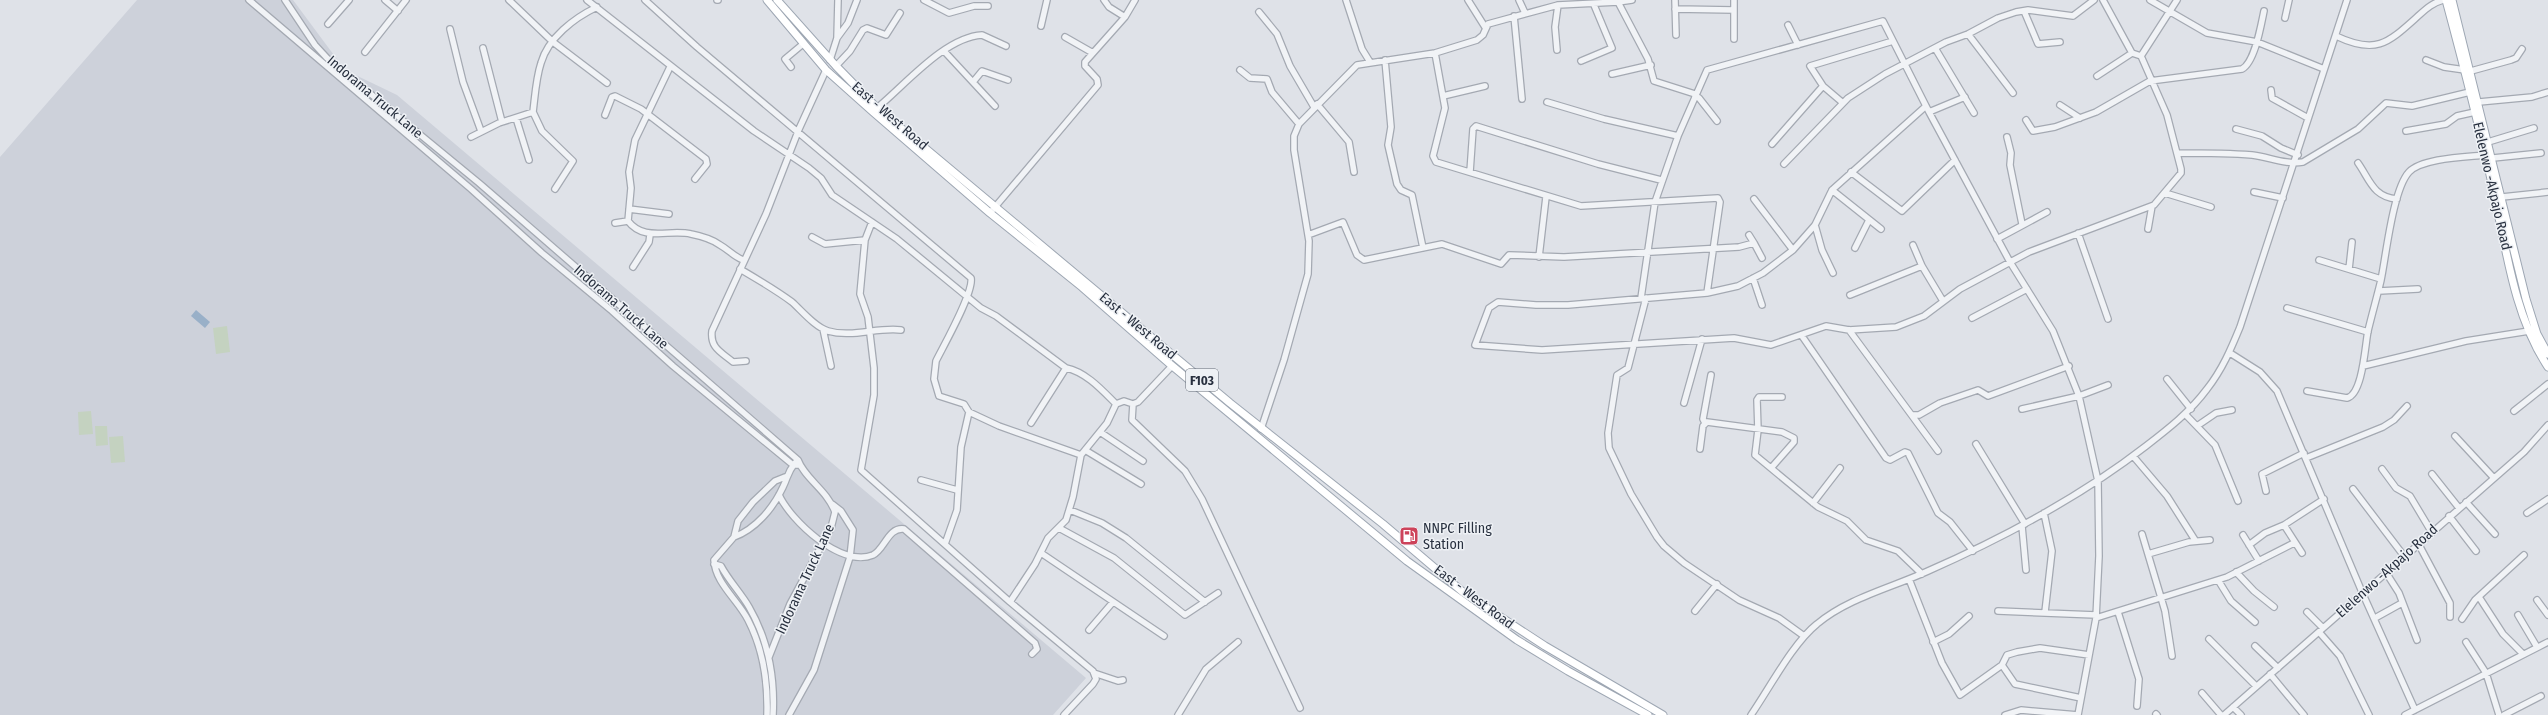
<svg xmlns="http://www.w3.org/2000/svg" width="2548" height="715" viewBox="0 0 2548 715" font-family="'Fira Sans Condensed',sans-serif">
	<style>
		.built { fill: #cdd1da }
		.green { fill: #c4d2c0 }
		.water { fill: #99b0c8 }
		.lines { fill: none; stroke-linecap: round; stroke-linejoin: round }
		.minor-casing { stroke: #a4a9b2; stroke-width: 8 }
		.major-casing { stroke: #9ea7b3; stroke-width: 9 }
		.minor { stroke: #f1f3f6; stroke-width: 5.5 }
		.major { stroke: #fff; stroke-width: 7 }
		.labels { text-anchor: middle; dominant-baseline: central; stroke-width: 3; stroke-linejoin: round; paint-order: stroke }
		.shield { fill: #eef1f5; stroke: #636a76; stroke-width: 1 }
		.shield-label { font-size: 13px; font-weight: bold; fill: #28303f }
		.street-label { font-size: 14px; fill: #28303f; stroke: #eef1f5 }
		.poi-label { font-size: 14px; fill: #28303f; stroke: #eef1f5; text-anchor: start }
	</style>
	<rect width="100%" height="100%" fill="#dfe2e8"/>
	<!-- built -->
	<path class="built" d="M137,0H293L345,70L397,95L1086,678L1053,715H0V157Z"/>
	<!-- green -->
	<path class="green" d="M227,326L230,352L216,354L213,328Z
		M91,411L93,434L79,435L78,412Z
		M95,426H107L108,445L96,446Z
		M123,436L125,462L111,463L109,437Z"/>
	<!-- water -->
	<path class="water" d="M196,310L210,322L205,328L191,316Z"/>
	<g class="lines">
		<!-- minor casing -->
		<g class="minor-casing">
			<path id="minor" d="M249,0L471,189L542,253L612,311L673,366L793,465H800
				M285,0L315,45L327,58L479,183L798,460C805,479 827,490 835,512L831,528L790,604L769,657
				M385,0L398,11
				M509,0L553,42L607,83
				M587,0L754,131L809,168L821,178L832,195L897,239L981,308L996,316L1066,368
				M645,0L697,47L971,278C974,292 944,345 936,361L934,379L939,396L964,404L969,412L961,447L957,510L945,544
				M717,0H718
				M924,0L949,13L974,6H988
				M1104,0L1109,7L1125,17
				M1346,0L1362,49L1370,62
				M1468,0L1485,27
				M1519,0L1525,13
				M1675,0L1676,35
				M1734,0V39
				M2103,0L2132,53
				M2150,0L2207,33L2257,42L2324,69
				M1618,2L1632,0
				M1675,9L1734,10
				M2024,11L2038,44L2060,42
				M1259,12L1277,34L1290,66L1314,107
				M1514,16L1522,99
				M2285,18L2289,0
				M328,24L349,0
				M1788,25L1798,45
				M1041,26L1047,0
				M450,29L463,82L481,131
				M1968,34L2013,93
				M2336,36C2376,55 2388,43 2417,17C2425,10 2432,3 2443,0
				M1065,37L1093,53
				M837,38L848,23L857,0
				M483,48L502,122
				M1935,48L1974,113
				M1557,50L1555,27L1558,5
				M944,51L995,106
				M365,52L406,0
				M1435,53L1445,108L1433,156L1436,162L1581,206L1718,198L1720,202L1707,293
				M2141,56L2177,0
				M830,60L837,38L838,0
				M1385,60L1391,127L1388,145L1397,184L1401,190L1412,195L1423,248
				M2426,60L2444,67L2465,70
				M1581,61L1612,48L1594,5
				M836,66L850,51L863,30L867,28L886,35L900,13
				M670,67L635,140L629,172L631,188L628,221C644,242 669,229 691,234C701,236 712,239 720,245C729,250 733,256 743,260
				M791,67L785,59L803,44
				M1240,70L1250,78L1267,79L1272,92L1299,124
				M2471,71L2511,60L2516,58L2522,49
				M1612,74L1651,65
				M2097,76L2132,53L2141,56
				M973,82L982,71L1008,80
				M2271,90L2272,98L2308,118
				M1443,96L1485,86
				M1695,96L1699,98L1717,121
				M1547,102L1604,119L1678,136
				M2479,102L2532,97L2548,92
				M1843,103L1823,86L1810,66L1893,41
				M1317,104L1349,142L1354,172
				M2060,105L2080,118
				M1926,106L1832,190L1815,225L1793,250L1763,273L1738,286L1707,293L1568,305H1536L1498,302L1489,308L1475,345L1542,350L1734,338L1771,345L1826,326L1849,330L1896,327L1924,316L1960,289L2029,252L2154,205L2181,173V169L2167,115L2141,56
				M877,108C905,85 945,37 982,35L1006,46
				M1929,112L1965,97
				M605,115L612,97L615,96L641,109L706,159L707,164L695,179
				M516,118L529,160
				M2026,120L2033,131L2055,127L2096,112L2150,81L2242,69C2255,62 2261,25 2264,11
				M2236,129L2262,136L2281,148L2298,155
				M2406,131L2446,124L2457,116L2475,112
				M471,137L499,123L533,112
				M2007,137L2011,153L2010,165L2022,224
				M2488,142L2534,128
				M1772,144L1823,86
				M2178,153C2203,153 2227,153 2252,155C2269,157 2286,165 2303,162L2358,129L2386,103L2412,106L2470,92
				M2493,158L2541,153
				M2358,163C2370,180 2373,197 2397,199
				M1784,164L1848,98L1885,74L1946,42L1968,34L1998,18L2016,12L2028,10L2073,16L2094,0
				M1470,172L1473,129L1476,126L1598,164L1661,180
				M1851,172L1902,211L1955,160
				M555,189L573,161L542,131L533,112C535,96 536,78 541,63C548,38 574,18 597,7
				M1832,190L1881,229
				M2254,192L2283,198
				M2165,193L2211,207
				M2502,197L2548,192
				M1754,199L1793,250
				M629,209L669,214
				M990,213L1098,85L1097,79L1085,66V62L1125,17L1135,0
				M872,222L865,240L860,294L868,317L874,368V395L861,470L1010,602L1093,671L1096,679L1093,684L1064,715
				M615,223L628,221
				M1815,225L1822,250L1833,273
				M2148,229L2152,206
				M2078,233L2108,319
				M1308,235L1343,222L1357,255L1364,260L1442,244L1501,264L1509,255L1564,257L1739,247L1754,243L1762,258
				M1749,235L1754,243
				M812,237L825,244L865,240
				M1997,239L2047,212
				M1913,245L1922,266L1943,301
				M1855,248L1869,220
				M1539,257L1546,197
				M2319,260L2381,279
				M633,267L649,242L650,235
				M740,269C757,279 776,290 792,302C802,311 815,327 828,331C852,338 877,327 901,330
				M2349,269L2352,242
				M1753,278L1762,305
				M2379,291L2418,289
				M1850,295L1922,266
				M1641,298L1655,202L1678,136L1707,70L1883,21L1929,112L2010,262L2053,331L2079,396L2098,481L2099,556L2096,618L2078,715L2021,710L2005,715
				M1646,298L1628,368L1617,375L1608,433L1609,448L1631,494L1657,537L1664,546L1684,563L1739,600L1779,618L1804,636
				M2287,308L2368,332
				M1972,318L2027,289
				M823,329L831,366
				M1849,330L1938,451
				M1802,336L1886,458L1890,460L1905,452L1908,453L1938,513L1950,522L1973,551
				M2230,353L2260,372L2277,391L2362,592L2415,710
				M746,361L733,362C721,352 710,348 712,331L766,214L799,129L826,70
				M2363,366L2466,341L2529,331
				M2167,379L2191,409
				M2307,391L2347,398C2363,394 2365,345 2368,331C2372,314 2377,297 2381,280C2386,256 2393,189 2409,172C2422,158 2467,157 2485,155
				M1782,397H1759L1757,400L1758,430L1755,455L1818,507L1847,521L1866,540L1898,551L1922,574
				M1684,403L1702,339
				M1133,404L1132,420L1185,471L1202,499L1300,708
				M2022,409L2079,396L2108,385
				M2514,411L2548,384
				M969,412L999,426L1081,455
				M2185,414L2215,445L2238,501
				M1913,415H1919L1940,403L1978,390L1988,396L2069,366
				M1031,423L1066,368C1086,372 1102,390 1116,404
				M1705,423L1703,419L1711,375
				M2197,426L2216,413L2232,410
				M1261,429L1284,360L1308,274L1309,241L1294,150V136L1299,124L1357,65L1435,53L1477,40L1483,35L1488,24L1558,5L1618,2L1648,59L1654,81L1695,94
				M1100,432L1143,461
				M2455,436L2493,477
				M1976,444L2025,524
				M1700,449L1703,426L1707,422L1782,432L1794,438V442L1772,467
				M1085,450L1141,484
				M2133,456L2167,496L2195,540
				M2306,458L2383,427L2394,420L2407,406
				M2382,469L2396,488L2410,496L2431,531
				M2432,474L2459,508
				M921,480L957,490
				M2353,489L2404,556
				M2266,491L2262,474L2304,453
				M779,495C791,521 841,568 873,555C885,549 888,527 904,529L1035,643L1037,649L1032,654
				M2466,502L2495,534
				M1813,503L1840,468
				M1070,510L1102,523L1126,538L1205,602
				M2044,513L2052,551L2045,612
				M2527,513L2548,499
				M2449,516L2476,551
				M2284,525L2302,553
				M2022,526L2026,570
				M1059,528L1114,558L1185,615L1218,593
				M2142,534L2165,611L2172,656
				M2243,535L2259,561
				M734,537C756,529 774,507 783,487C788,477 787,473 795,463
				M2418,543L2450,603V617
				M2249,545L2265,533L2284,525L2324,499
				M1041,553L1164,636
				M2148,554L2189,542L2210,540
				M714,564L721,566C729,581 741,593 749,607C768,640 775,677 773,715
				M2385,571L2399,593L2417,640
				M2236,572L2254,591L2274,607
				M1909,579L1942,663L1960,695L2002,665L2007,655L2017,652L2040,648L2089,655
				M2218,580L2231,601L2255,622
				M2479,597L2503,634L2523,654
				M2537,600L2548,615
				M1010,602L1035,564L1048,538L1066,520L1073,497L1081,455L1107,423L1116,404L1124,401L1133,404L1138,402L1172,366
				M1695,611L1717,584
				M1998,611L2096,615
				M2118,612L2139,679L2137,706
				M2307,612L2323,628
				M2518,615L2537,647
				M2096,618L2227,577L2294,543
				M2375,618L2402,603
				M2462,619L2475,600L2524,555
				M1089,630L1113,602
				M2319,632L2340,656L2369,715
				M2209,639L2256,686
				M1933,642L1949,634L1969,616
				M2466,642L2486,673L2499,715
				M2255,646L2278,668
				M2002,665L2015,684L2081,698
				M1094,673L1118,681L1123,680
				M2270,674L2304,715
				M2202,693L2221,715
				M2233,707L2241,715
				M2156,714L2157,715
				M767,715C768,682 763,649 748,620C738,600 715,583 714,560L734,537L738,521L753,502L775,481L785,477
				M789,715L814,670L850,557L853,530L841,511L832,504
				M1178,715L1206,669L1238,642
				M1751,715C1769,689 1793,643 1817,624C1848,598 1891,588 1928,571C2005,537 2079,498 2146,446C2168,429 2190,412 2207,389C2222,370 2231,349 2240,327L2347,0
				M2224,715L2524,452L2548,425
				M2405,715L2548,642
				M2504,715L2541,696"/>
		</g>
		<!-- major casing -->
		<g class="major-casing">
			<path id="major" d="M767,0L826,70L873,112L990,213L1082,287L1170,364L1407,561L1517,640L1568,671L1648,715
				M777,0L836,66L877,108L1230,403L1383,524L1464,593L1545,646L1663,715
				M2446,0C2463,63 2479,125 2493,188C2506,248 2514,316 2548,367
				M2452,0L2526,299L2537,334L2548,354"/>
		</g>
		<!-- minor -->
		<use href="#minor" class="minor"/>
		<!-- major -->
		<use href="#major" class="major"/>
	</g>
	<!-- icons -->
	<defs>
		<g id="fuel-square" transform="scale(1)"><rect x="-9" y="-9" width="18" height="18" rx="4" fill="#cd435a" stroke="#eef1f5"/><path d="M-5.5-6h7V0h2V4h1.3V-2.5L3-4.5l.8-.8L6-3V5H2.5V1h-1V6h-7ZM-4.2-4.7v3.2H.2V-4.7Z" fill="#fff"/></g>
	</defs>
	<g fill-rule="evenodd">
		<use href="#fuel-square" x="1409" y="536"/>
	</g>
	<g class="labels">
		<!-- shield labels -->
		<rect class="shield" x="1186" y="369" width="32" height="22" rx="3"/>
		<g class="shield-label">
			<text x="1202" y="380">F103</text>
		</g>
		<!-- street labels -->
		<g class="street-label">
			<text transform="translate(375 97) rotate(40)">Indorama Truck Lane</text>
			<text transform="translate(890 116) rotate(41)">East - West Road</text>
			<text transform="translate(2492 186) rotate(77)">Elelenwo -Akpajo Road</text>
			<text transform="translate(621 307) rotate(41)">Indorama Truck Lane</text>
			<text transform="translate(1138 326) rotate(40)">East - West Road</text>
			<text transform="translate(2387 571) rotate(-42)">Elelenwo -Akpajo Road</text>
			<text transform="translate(805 579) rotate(-65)">Indorama Truck Lane</text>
			<text transform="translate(1474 597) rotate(37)">East - West Road</text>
		</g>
		<!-- poi labels -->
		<g class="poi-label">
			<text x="1423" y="528">NNPC Filling<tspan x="1423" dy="16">Station</tspan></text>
		</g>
	</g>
</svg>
